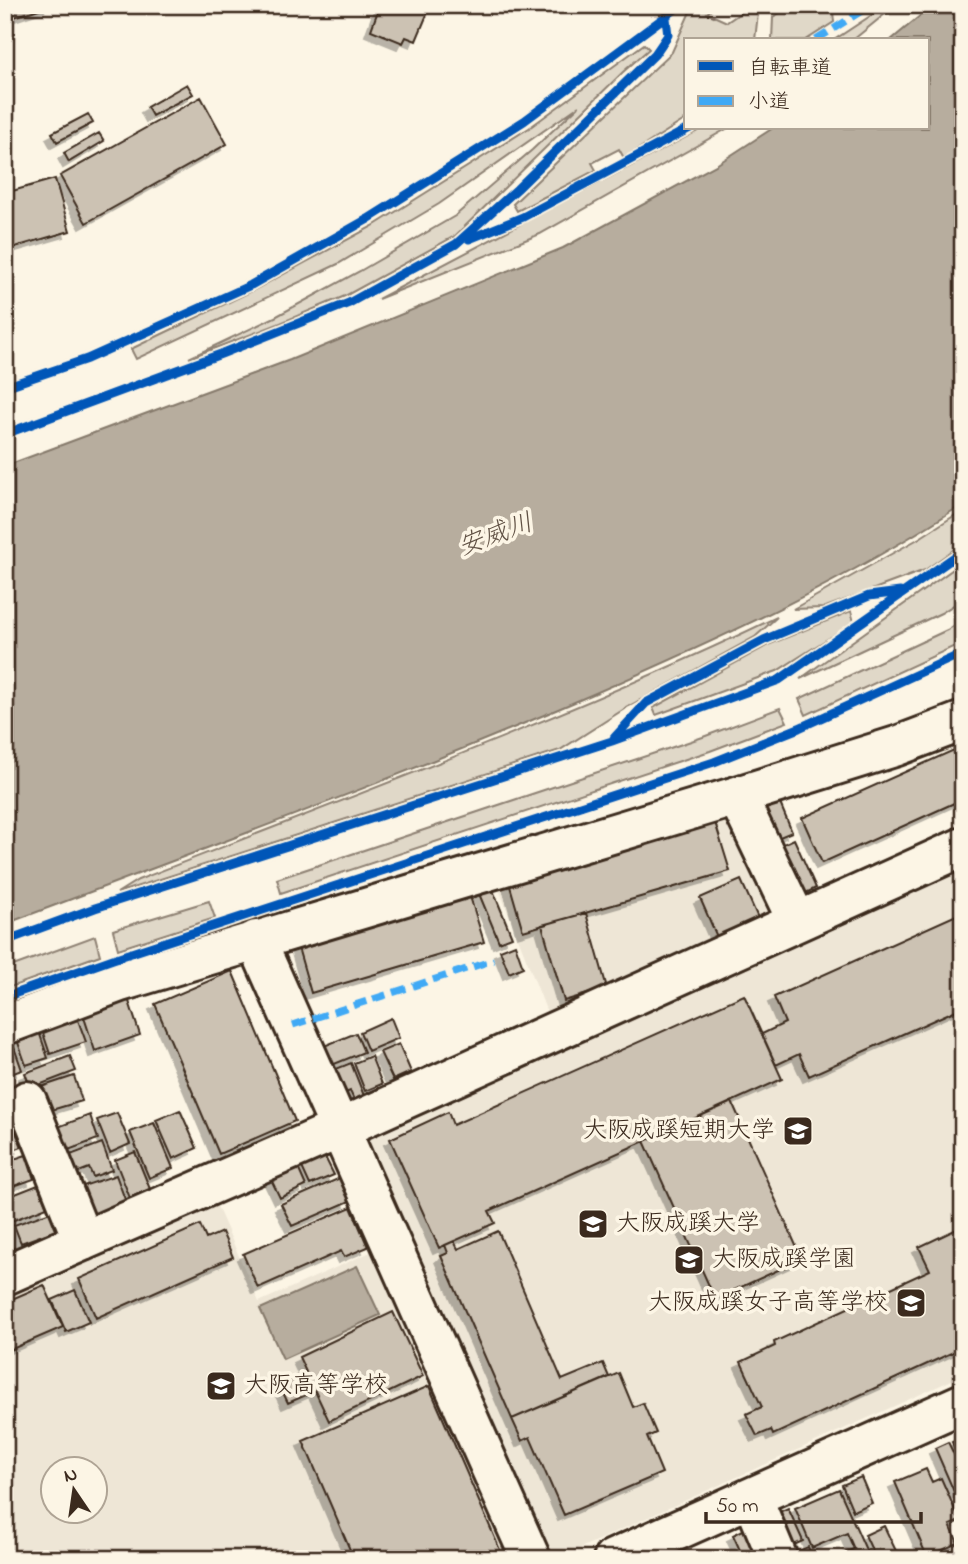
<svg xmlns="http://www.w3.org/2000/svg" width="968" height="1564" viewBox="0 0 968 1564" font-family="'Indie Flower','Klee One',sans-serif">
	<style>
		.built { fill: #eee6d6; fill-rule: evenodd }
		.green { fill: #e0d8c8; stroke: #8e8173; stroke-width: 2 }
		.water { fill: #b7ad9e; stroke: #85796b; stroke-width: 2 }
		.building { fill: #ccc2b3; stroke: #3b2a1e; stroke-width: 2; filter: url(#shadow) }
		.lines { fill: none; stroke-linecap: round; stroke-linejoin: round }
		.minor-casing { stroke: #3b2a1e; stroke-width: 44 }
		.minor { stroke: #fcf5e5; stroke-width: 38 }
		.quiet { stroke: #3fa9f5; stroke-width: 7; stroke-dasharray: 14 7; stroke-linecap: butt }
		.cycleway-casing { stroke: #fcf5e5; stroke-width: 13 }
		.cycleway { stroke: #0057b8; stroke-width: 9 }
		.labels { text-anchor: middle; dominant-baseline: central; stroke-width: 7; stroke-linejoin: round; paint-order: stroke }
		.poi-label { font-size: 24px; fill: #3b2a1e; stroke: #fcf5e5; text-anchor: start }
		.water-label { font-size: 26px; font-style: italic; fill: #605144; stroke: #fcf5e5 }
	</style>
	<defs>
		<filter id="shadow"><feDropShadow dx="-6" dy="6" stdDeviation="0" flood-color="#0004"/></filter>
	</defs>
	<rect width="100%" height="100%" fill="#fcf5e5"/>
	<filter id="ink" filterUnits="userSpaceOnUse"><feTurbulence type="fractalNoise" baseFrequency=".0143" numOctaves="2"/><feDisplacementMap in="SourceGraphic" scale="14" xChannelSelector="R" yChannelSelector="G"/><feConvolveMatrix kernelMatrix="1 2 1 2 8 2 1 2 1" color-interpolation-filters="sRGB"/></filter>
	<g filter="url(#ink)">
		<!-- built -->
		<path class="built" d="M731,816L774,908L764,924L550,1020L495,879Z
			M963,863V1375L556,1559H547L364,1144L369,1128Z
			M213,1197L259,1302L375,1250L513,1559H5V1289ZM52,1470H94V1512H52Z"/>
		<!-- green -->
		<path class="green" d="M693,5H717L707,13L727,22L752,5L758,13L755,40H686V119L624,158L619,149L592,163L596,170L517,211L513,204L672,52Z
			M887,5H896L853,40H834Z
			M786,9L833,12L834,22L806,40H772L773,17Z
			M644,44L649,49L623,72L455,236L345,296L278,324L189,358L275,317L360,271L455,216L532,150L579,106L439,204L338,264L136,359L131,349L254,290L373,226L529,128Z
			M703,128H728L540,234L378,299Z
			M963,510V543L925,570L823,608L793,609L918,539Z
			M963,562V599L941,613L800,679Z
			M851,611L854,622L777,671L656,715L653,708L768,645Z
			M777,617L755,637L629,706L560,750L117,893L138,880C352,796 569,717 777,617Z
			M963,620V640L953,647L806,715L799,699L947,630Z
			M780,708L787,722L710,751L281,893L277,879L703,737Z
			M209,901L215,918L118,949L113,930Z
			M95,936L100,955L5,989V969Z"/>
		<!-- water -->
		<path class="water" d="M933,5H963V504C846,581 720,639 591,695C399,778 201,850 5,924V466L290,360L563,248L716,165L773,128H928V40H891Z
			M357,1266L380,1315L283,1359L260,1309Z"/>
		<!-- building -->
		<path class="building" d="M5,5H51L5,20Z
			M380,5H431L416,41L406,37L403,43L371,30Z
			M187,84L193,94L152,116L147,107Z
			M201,97L227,144L86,223L60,176Z
			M88,114L93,123L57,142L52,133Z
			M99,133L104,141L69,162L64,153Z
			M55,179L70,231L5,250V193Z
			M963,746V799L822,863L802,818Z
			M779,801L792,832L775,839L762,808Z
			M714,819L730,871L523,931L508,879Z
			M794,839L816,888L804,894L781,845Z
			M488,878L512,937L499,942L475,884Z
			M741,880L758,918L717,937L700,898Z
			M469,893L484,942L311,993L297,944Z
			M963,912V1007L809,1076L799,1054L776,1065L762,1034L785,1023L774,997Z
			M586,913L607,988L564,1001L542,925Z
			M515,944L523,967L509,973L500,950Z
			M232,971L295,1121L219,1154L155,1004Z
			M126,992L140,1035L95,1051L81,1008Z
			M744,995L782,1079L489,1211L495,1223L439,1248L390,1139L448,1112L453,1125Z
			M75,1012L86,1042L50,1054L40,1024Z
			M391,1018L399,1038L368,1051L360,1032Z
			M37,1026L48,1058L26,1065L15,1034Z
			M356,1033L364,1052L332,1065L324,1046Z
			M10,1036L22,1070L5,1076V1037Z
			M399,1044L411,1072L393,1080L380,1052Z
			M70,1056L76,1071L31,1088L25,1073Z
			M371,1056L382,1084L365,1091L354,1063Z
			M351,1063L364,1096L354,1100L350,1091L341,1095L331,1071Z
			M74,1076L82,1101L48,1111L41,1087Z
			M732,1102L802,1259L715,1299L644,1141Z
			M5,1106L13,1126L5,1129Z
			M180,1110L197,1148L173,1159L156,1120Z
			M117,1113L130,1144L110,1153L97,1120Z
			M90,1115L98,1139L63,1152L55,1128Z
			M154,1123L173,1168L149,1178L130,1132Z
			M15,1130L22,1147L5,1153V1133Z
			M102,1143L112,1170L93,1177L89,1168L71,1175L65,1157Z
			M135,1152L150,1189L130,1198L115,1160Z
			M323,1153L334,1175L310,1185L300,1163Z
			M26,1155L34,1179L5,1189V1162Z
			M295,1161L306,1186L280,1198L268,1173Z
			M116,1175L127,1205L85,1219L74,1189Z
			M340,1178L350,1201L292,1226L281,1204Z
			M38,1185L47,1207L9,1222L5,1213V1198Z
			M351,1207L368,1247L344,1257L341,1251L258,1288L243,1254Z
			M53,1211L59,1229L21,1243L14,1225Z
			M200,1225L206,1239L222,1232L233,1257L96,1318L79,1279Z
			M963,1226V1336L955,1340L960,1349L773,1435L771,1430L757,1436L746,1414L762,1407L741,1362L775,1346L774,1342L930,1270L919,1247Z
			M498,1231L562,1380L603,1363L609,1377L512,1419L441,1256L448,1253L445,1245L454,1241L458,1249Z
			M44,1285L63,1327L5,1352V1302Z
			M75,1290L89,1322L66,1332L52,1300Z
			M393,1312L423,1376L329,1421L315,1391L288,1403L279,1384L306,1372L299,1357Z
			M619,1373L633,1407L643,1403L656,1433L647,1437L662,1473L564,1515L530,1437L522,1441L512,1419Z
			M429,1386L504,1559H354L303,1441Z
			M963,1438V1468L952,1442Z
			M948,1442L963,1473V1490L955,1494L935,1448Z
			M926,1469L932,1482L941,1478L960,1521L950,1525L958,1543L927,1557L895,1482Z
			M861,1477L872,1503L853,1511L842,1485Z
			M839,1489L870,1559H830L854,1549L847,1533L812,1548L795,1508Z
			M788,1508L803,1541L785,1549L770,1516Z
			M751,1526L765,1559H744L733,1535Z
			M884,1526L897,1553L884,1559H876L865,1535Z
			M808,1547L813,1559H788L787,1556Z"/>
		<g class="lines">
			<!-- minor casing -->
			<g class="minor-casing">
				<path id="minor" d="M737,796L797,921
					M256,940L531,1559
					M5,1025L120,982L737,796L897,746L963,721
					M27,1101L83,1241
					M5,1275L339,1129L963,847
					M752,1497L778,1559
					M613,1559L963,1403"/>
			</g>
			<!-- minor -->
			<use href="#minor" class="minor"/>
			<!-- quiet -->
			<path class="quiet" d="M816,40L871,5
				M293,1025L494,960"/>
			<!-- cycleway casing -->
			<g class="cycleway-casing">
				<path id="cycleway" d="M469,239L523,217L690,128
					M5,387L87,359L251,285L368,219L524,121L681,5
					M5,434L221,354L349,303L456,244L517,189L655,54L668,35L666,18
					M614,738L646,703L764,640L869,596L900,592
					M5,941L95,908L612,741L779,680L963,551
					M5,997L113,959L714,762L799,728L963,653"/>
			</g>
			<!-- cycleway -->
			<use href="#cycleway" class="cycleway"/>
		</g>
	</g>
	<!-- icons -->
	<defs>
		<g id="university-square" transform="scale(1.575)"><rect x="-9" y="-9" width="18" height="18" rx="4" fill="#3b2a1e" stroke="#fcf5e5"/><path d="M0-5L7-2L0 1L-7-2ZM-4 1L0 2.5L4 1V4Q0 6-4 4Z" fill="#fff"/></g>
		<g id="school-square" transform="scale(1.575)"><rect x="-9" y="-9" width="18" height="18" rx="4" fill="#3b2a1e" stroke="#fcf5e5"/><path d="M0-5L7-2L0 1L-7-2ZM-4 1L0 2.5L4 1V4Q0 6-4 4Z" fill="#fff"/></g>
	</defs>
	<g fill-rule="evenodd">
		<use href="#university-square" x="798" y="1131"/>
		<use href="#university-square" x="593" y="1224"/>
		<use href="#school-square" x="689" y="1260"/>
		<use href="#school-square" x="911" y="1303"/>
		<use href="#school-square" x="221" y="1386"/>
	</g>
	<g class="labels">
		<!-- poi labels -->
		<g class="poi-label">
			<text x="775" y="1131" text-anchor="end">大阪成蹊短期大学</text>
			<text x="616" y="1224">大阪成蹊大学</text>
			<text x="712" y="1260">大阪成蹊学園</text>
			<text x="888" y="1303" text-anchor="end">大阪成蹊女子高等学校</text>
			<text x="244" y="1386">大阪高等学校</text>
		</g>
		<!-- water labels -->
		<g class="water-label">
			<text transform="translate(496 536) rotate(-20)">安威川</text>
		</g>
	</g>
	<!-- margin -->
	<rect width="968" height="1564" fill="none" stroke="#fcf5e5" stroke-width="28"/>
	<rect x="14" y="14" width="940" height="1536" fill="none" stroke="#3b2a1e" stroke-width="2.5" filter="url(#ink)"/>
	<!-- legend -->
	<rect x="684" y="38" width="245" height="91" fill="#fcf5e5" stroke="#afa495" stroke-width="2"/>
	<rect x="698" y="61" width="35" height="10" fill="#0057b8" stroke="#afa495" stroke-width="2"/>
	<text x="748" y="74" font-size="21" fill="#3b2a1e">自転車道</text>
	<rect x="698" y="96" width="35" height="10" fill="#3fa9f5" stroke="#afa495" stroke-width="2"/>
	<text x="748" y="108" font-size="21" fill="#3b2a1e">小道</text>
	<!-- north arrow -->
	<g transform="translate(74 1490) rotate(347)"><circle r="33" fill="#fcf5e5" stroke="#afa495" stroke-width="2"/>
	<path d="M0-5L12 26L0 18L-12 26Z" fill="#3b2a1e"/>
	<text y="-10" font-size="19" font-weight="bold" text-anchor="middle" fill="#3b2a1e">N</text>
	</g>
	<!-- scale -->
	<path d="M706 1512v10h215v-10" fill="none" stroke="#3b2a1e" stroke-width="3.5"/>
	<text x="716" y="1512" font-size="21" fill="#3b2a1e" stroke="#fcf5e5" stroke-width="5" paint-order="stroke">50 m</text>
</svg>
